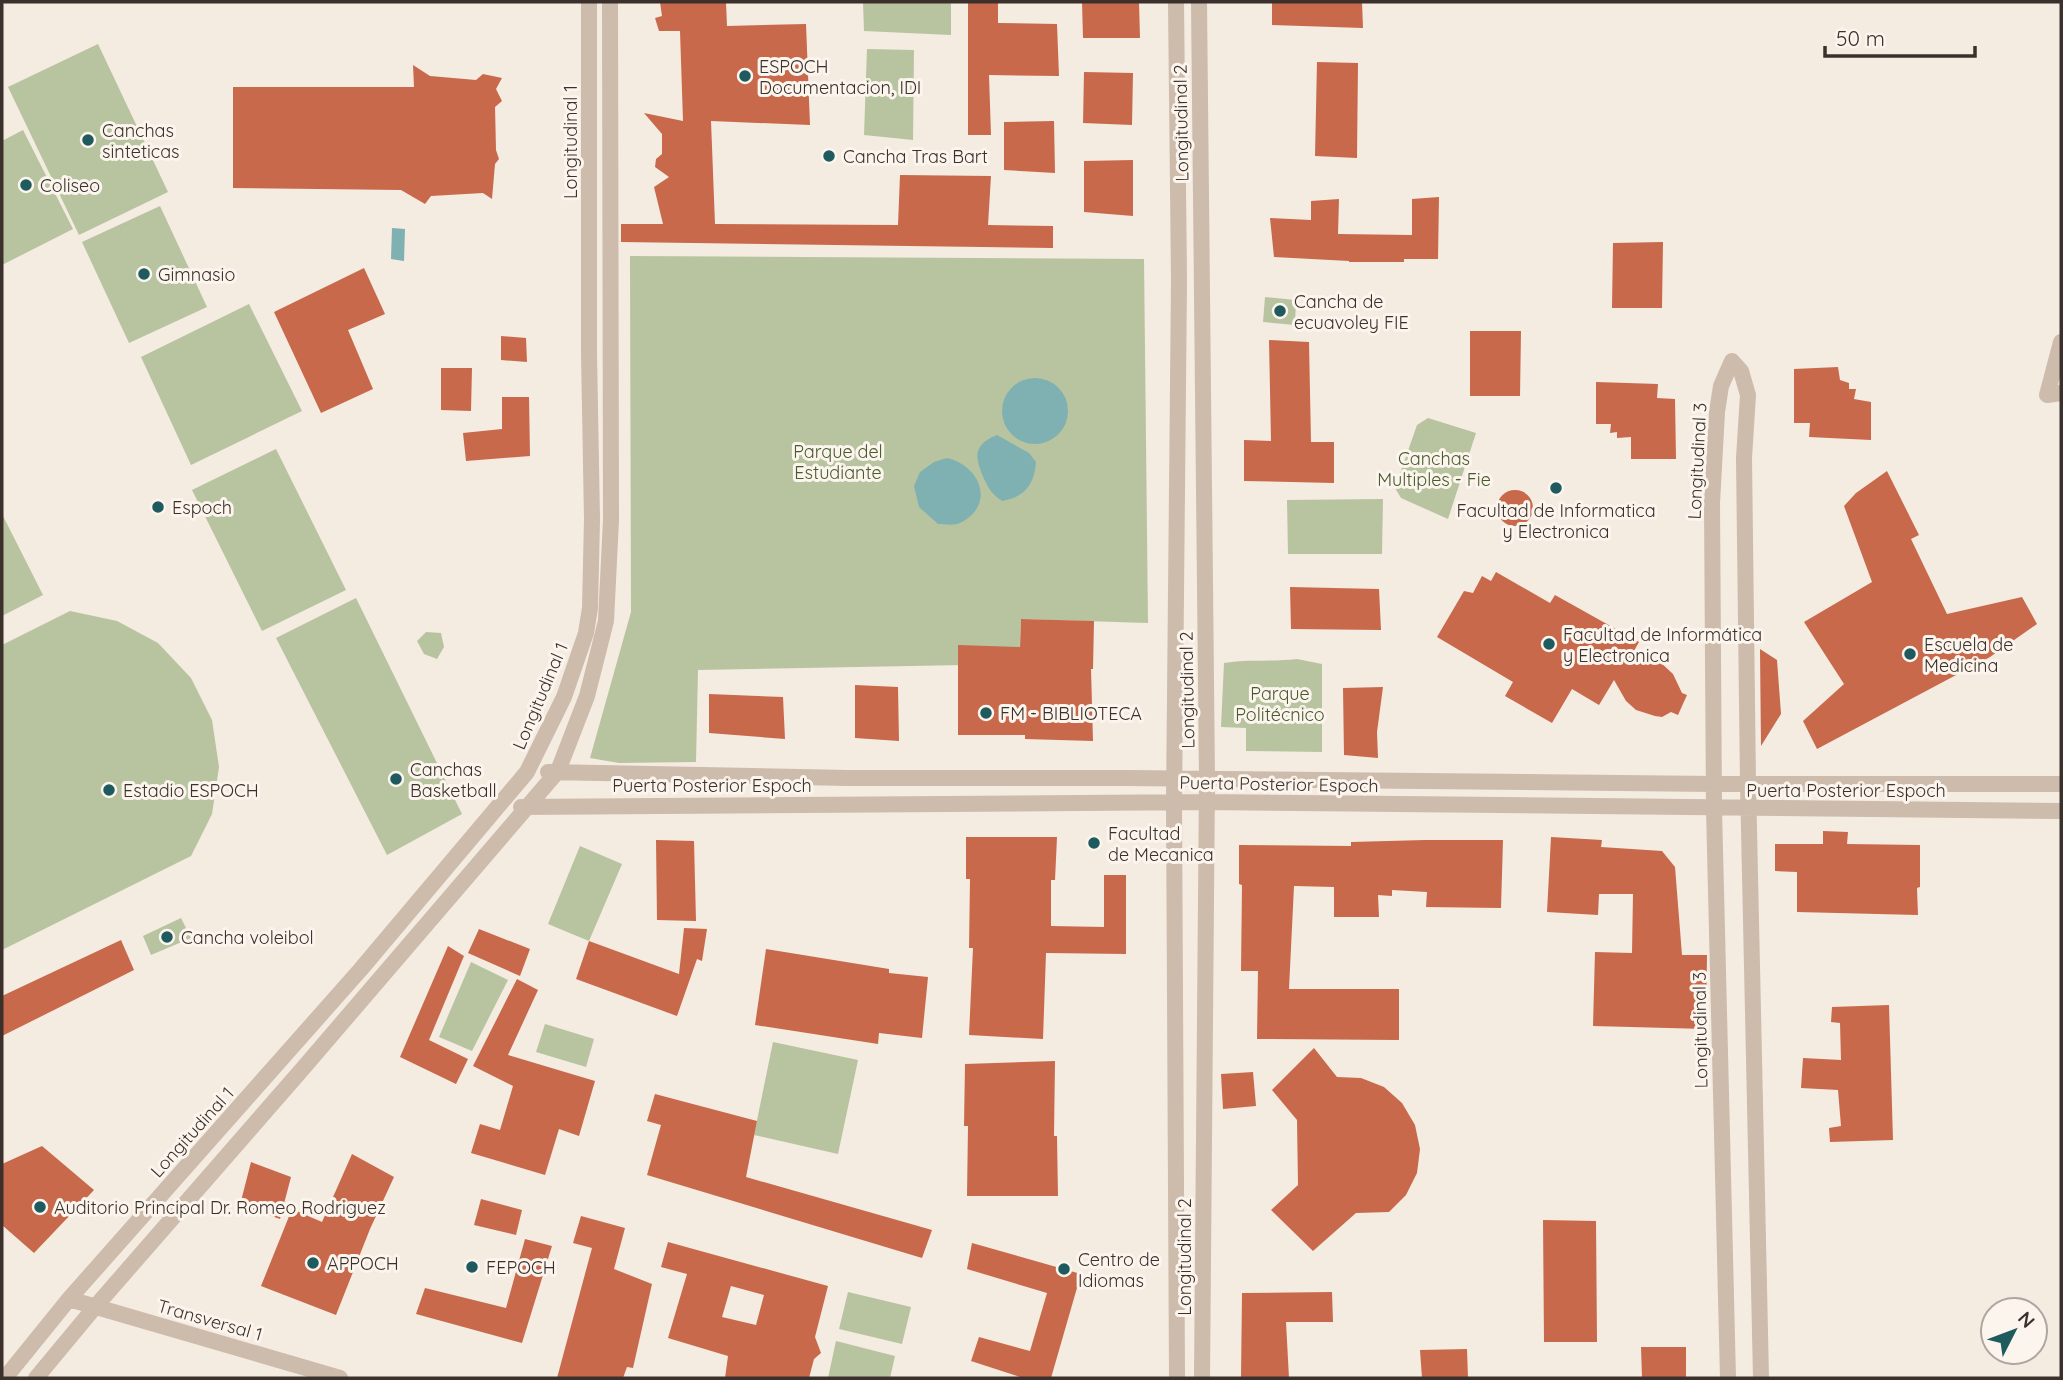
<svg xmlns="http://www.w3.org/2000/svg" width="2063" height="1380" viewBox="0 0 2063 1380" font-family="Quicksand,sans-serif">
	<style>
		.green { fill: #b8c4a0 }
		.water { fill: #7fb0b2 }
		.building { fill: #c8694b; fill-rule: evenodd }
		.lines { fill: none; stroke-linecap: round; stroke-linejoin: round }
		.minor { stroke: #cdbbac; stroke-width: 16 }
		.poi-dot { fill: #1f5a5e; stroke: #fbf5ee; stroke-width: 2.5 }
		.labels { text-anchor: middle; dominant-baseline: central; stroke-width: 6; stroke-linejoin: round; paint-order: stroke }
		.poi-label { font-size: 18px; fill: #3b302b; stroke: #fbf5ee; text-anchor: start }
		.street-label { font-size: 18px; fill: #3b302b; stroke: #fbf5ee }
		.park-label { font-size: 18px; fill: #4a5a2e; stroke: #fbf5ee }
	</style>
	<rect width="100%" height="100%" fill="#f4ebe1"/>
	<!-- green -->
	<path class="green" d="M863,2H951V35L864,31Z
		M98,44L168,192L79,235L8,87Z
		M867,49L914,50L913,140L864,135Z
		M23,130L73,229L2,265V141Z
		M160,206L207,307L129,343L82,242Z
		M630,256L1144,259L1148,623L1021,619L1019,664L698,670L696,762L619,763L590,758L631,612Z
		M1265,297L1296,300L1295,325L1263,322Z
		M249,304L302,411L191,465L141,357Z
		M1428,418L1476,433L1448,519L1401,498L1395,488L1417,425Z
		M276,449L346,590L262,631L192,490Z
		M1383,499L1382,554H1288L1287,500Z
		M2,514L43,595L2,616Z
		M356,598L462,814L387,855L276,638Z
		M70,611L117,621L158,643L191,678L212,720L219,767L212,814L191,856L2,950V645Z
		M426,632L441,633L444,647L437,659L424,654L417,641Z
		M1297,659L1322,664V752L1246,751V728L1221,727L1224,663C1248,659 1272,662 1297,659Z
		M580,846L622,864L589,941L548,924Z
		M181,918L191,938L151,955L143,936Z
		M471,962L508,980L472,1051L439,1037Z
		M545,1024L594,1039L586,1067L536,1052Z
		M773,1042L858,1060L838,1154L754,1135Z
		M848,1292L911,1307L902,1344L839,1329Z
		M836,1341L895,1356L890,1378H828Z"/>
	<!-- water -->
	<path class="water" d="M392,228L405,229L404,261L391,259Z
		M1002 411a33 33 0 1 1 66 0a33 33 0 1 1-66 0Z
		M997,435L1029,453L1036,462C1034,485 1025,497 1002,501C991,494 987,486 982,474C974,454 975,444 997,435Z
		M947,458C981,466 996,505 960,523C954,526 944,524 938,524L919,507L914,486L920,472L934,462Z"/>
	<!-- building -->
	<path class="building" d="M660,2H726L727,26L806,24L810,125L711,121L715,224L898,225L900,175L991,176L988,225L1053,226V248L621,242V224H663L654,187L669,177L655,167L656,159L662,154V134L644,113L683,121L680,31H659L655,18L662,16Z
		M968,2H998V23L1057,24L1059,76L989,75L991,135H968Z
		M1082,2H1139L1140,38H1083Z
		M1272,2H1362L1363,28L1272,25Z
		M1317,62L1358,63L1357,158L1315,156Z
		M413,65L430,76L476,80L483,74L502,78L496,89L502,101L495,107L496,150L499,159L495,164L492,199L483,193L431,196L425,204L401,190L233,188V87H414Z
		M1084,72L1133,73L1132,125L1083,123Z
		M1054,121L1055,173L1004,170V122Z
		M1133,160V216L1084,212V161Z
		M1439,197L1438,259H1404V262H1349V261L1274,257L1270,218L1311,220V201L1339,199L1338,234L1412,235V199Z
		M1663,242L1662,308H1612L1613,243Z
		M364,268L385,314L348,330L373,389L321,413L274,312Z
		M1470,331H1521L1520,396H1470Z
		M501,336L526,338L527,362L501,360Z
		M1269,340L1309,342L1311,442H1334V483L1244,481V440L1271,441Z
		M1838,367L1840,380L1849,383V389H1856L1854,399L1871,402V440L1809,437L1810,423H1794V369Z
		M441,368H472L471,411L441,410Z
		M1596,382L1658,384L1657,398L1675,399L1676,459H1631V437L1617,438V432L1610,433L1611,424H1596Z
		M502,397H529L530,456L466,461L463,433L502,429Z
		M1887,471L1919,535L1911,539L1947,614L2022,597L2037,624L1990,657L1817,749L1803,721L1844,684L1804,622L1872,582L1844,506L1856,493Z
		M1497 508a18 18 0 1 1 36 0a18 18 0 1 1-36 0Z
		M1496,572L1550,603L1555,595L1639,642L1631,656L1660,662L1673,674L1682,693L1687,695L1678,715L1671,712L1662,717L1655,716L1636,710L1626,701L1614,680L1599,705L1572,689L1552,723L1505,696L1513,682L1437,637L1464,591L1473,593L1482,576L1491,581Z
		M1290,587L1379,589L1381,630L1291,629Z
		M1021,619L1094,621L1093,669H1091L1093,741L1025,739V735H958V645L1020,647Z
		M1760,649L1777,660L1781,714L1761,746Z
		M855,685L898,687L899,741L855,738Z
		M1383,687L1377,732L1378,758L1344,755L1343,688Z
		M709,694L783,697L785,739L709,733Z
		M1823,831L1848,832L1847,844L1920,845V887L1917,888L1918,915L1797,912V872L1775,871V844H1823Z
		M966,837H1057L1055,880H1051V926L1104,927V875H1126V954L1046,953L1043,1039L969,1035L973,948H969L970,879H966Z
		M1551,837L1602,840L1601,847L1662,851L1675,867L1682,955H1707L1706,1029L1593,1026L1595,952L1632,953L1633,894H1599L1598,915L1547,912Z
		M656,840L694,841L696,921L657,920Z
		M1425,840H1503L1501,908L1426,907L1427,892L1392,890V896L1378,895L1379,917H1334V887L1294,886L1289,989H1399V1040L1257,1039L1258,971H1241L1242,885L1239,884V845L1351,846V842Z
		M684,928L707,929L702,961L697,959L677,1016L576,979L589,941L679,974Z
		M479,929L530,949L520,976L468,953Z
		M121,940L134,970L2,1036V996Z
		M448,946L464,956L429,1040L468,1059L456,1084L400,1057Z
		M766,949L889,969V973L928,977L922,1038L879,1033L878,1044L755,1025Z
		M517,979L538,990L508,1055L595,1081L579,1136L559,1129L545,1175L471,1153L480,1124L500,1130L513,1086L473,1066Z
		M1889,1005L1893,1140L1830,1142L1829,1128L1841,1126L1838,1090L1801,1088L1803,1058L1841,1060L1840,1023L1831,1022L1832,1007Z
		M1314,1048L1337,1077L1361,1078L1384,1087L1402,1103L1415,1125L1420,1149L1417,1173L1406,1195L1389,1212L1356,1213L1313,1251L1271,1210L1298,1185L1297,1120L1272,1090Z
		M1055,1061L1054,1136H1057L1058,1196H967L968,1126H964L965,1064Z
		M1253,1072L1256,1106L1223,1109L1221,1074Z
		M655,1094L757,1121L746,1177L932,1230L922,1258L647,1175L661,1125L647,1121Z
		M42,1146L94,1190L34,1253L2,1225V1164Z
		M352,1154L394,1177L370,1229L336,1315L261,1286L292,1209L322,1222Z
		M251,1162L291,1177L280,1219L240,1205Z
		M481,1199L522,1210L516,1235L474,1225Z
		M581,1216L625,1228L614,1269L652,1284L633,1368L627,1367L623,1378H557L592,1248L573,1243Z
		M1543,1220L1596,1221L1597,1342H1544Z
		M525,1239L552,1246L522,1343L416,1314L425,1288L506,1308Z
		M668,1242L828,1286L815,1337L821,1353L814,1359L809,1378H725L728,1356L668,1338L687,1274L661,1267ZM731,1286L764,1295L756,1325L722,1317Z
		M972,1243L1081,1274L1051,1378H1023L971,1361L979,1337L1030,1351L1047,1293L967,1269Z
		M1332,1292L1333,1322H1286L1289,1378L1241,1377L1242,1293Z
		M1641,1347H1686V1378H1642Z
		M1467,1349L1468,1378H1422L1420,1350Z"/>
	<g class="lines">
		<!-- minor -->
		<path class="minor" d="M1176,2L1179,280L1174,802L1177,1378
			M1199,2L1207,779L1202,1378
			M2061,342L2047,395L2061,393
			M548,772L848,778H1126L1714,784H2061
			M521,807L1207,802L2061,811
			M69,1299L340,1378
			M5,1378L69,1299L361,969L527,772L564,697L586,633L590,608L592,519L589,353V2
			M36,1378L95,1307L305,1066L558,771L587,696L606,621L611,520L610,2
			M1728,1378L1714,809L1712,503L1717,412L1721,386L1732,361L1741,371L1748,395L1744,458L1748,783L1761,1378"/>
	</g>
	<!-- markers -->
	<g class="poi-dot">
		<circle cx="745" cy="76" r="7"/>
		<circle cx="88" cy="140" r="7"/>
		<circle cx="829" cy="156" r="7"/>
		<circle cx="26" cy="185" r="7"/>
		<circle cx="144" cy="274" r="7"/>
		<circle cx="1280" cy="311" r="7"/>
		<circle cx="1556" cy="488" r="7"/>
		<circle cx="158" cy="507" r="7"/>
		<circle cx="1549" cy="644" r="7"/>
		<circle cx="1910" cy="654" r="7"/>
		<circle cx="986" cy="713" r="7"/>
		<circle cx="396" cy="779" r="7"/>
		<circle cx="109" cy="790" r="7"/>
		<circle cx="1094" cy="843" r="7"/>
		<circle cx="167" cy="937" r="7"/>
		<circle cx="40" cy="1207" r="7"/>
		<circle cx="313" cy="1263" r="7"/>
		<circle cx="472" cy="1267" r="7"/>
		<circle cx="1064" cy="1269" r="7"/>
	</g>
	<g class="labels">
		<!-- poi labels -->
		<g class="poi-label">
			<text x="759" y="66">ESPOCH<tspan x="759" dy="21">Documentacion, IDI</tspan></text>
			<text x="102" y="130">Canchas<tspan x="102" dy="21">sinteticas</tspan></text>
			<text x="843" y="156">Cancha Tras Bart</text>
			<text x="40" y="185">Coliseo</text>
			<text x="158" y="274">Gimnasio</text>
			<text x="1294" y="301">Cancha de<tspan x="1294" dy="21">ecuavoley FIE</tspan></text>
			<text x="172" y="507">Espoch</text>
			<text x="1556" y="510" text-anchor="middle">Facultad de Informatica<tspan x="1556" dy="21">y Electronica</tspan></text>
			<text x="1563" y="634">Facultad de Informática<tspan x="1563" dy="21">y Electronica</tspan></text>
			<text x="1924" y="644">Escuela de<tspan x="1924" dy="21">Medicina</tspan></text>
			<text x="1000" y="713">FM - BIBLIOTECA</text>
			<text x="410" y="769">Canchas<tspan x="410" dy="21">Basketball</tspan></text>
			<text x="123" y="790">Estadio ESPOCH</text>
			<text x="1108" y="833">Facultad<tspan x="1108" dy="21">de Mecanica</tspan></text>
			<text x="181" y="937">Cancha voleibol</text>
			<text x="54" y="1207">Auditorio Principal Dr. Romeo Rodriguez</text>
			<text x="1078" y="1259">Centro de<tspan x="1078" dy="21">Idiomas</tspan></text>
			<text x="327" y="1263">APPOCH</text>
			<text x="486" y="1267">FEPOCH</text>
		</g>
		<!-- street labels -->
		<g class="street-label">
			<text transform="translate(1181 123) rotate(-91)">Longitudinal 2</text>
			<text transform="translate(570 142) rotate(-90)">Longitudinal 1</text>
			<text transform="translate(1697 461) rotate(-87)">Longitudinal 3</text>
			<text transform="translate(1187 690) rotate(-91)">Longitudinal 2</text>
			<text transform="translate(540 696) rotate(-67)">Longitudinal 1</text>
			<text transform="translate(1279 784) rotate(1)">Puerta Posterior Espoch</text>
			<text x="712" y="785">Puerta Posterior Espoch</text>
			<text x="1846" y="790">Puerta Posterior Espoch</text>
			<text transform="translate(1700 1030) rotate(-91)">Longitudinal 3</text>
			<text transform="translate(192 1132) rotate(-48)">Longitudinal 1</text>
			<text transform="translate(1184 1257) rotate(-90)">Longitudinal 2</text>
			<text transform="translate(210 1320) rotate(16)">Transversal 1</text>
		</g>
		<!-- park labels -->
		<g class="park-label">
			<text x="838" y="451">Parque del<tspan x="838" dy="21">Estudiante</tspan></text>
			<text x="1434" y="458">Canchas<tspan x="1434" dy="21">Multiples - Fie</tspan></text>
			<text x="1280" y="693">Parque<tspan x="1280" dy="21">Politécnico</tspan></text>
		</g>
	</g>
	<!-- border -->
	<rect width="2063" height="1380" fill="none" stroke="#3b302b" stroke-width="7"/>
	<!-- north arrow -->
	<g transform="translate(2014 1331) rotate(48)"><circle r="33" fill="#fbf5ee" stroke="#aea6a0" stroke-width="2"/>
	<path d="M0-5L12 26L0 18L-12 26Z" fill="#1f5a5e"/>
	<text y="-10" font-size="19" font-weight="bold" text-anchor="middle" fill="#3b302b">N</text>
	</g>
	<!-- scale -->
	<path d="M1825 46v10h150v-10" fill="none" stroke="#3b302b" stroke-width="3.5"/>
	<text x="1836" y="46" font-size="21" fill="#3b302b" stroke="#fbf5ee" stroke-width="5" paint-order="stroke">50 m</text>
</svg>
